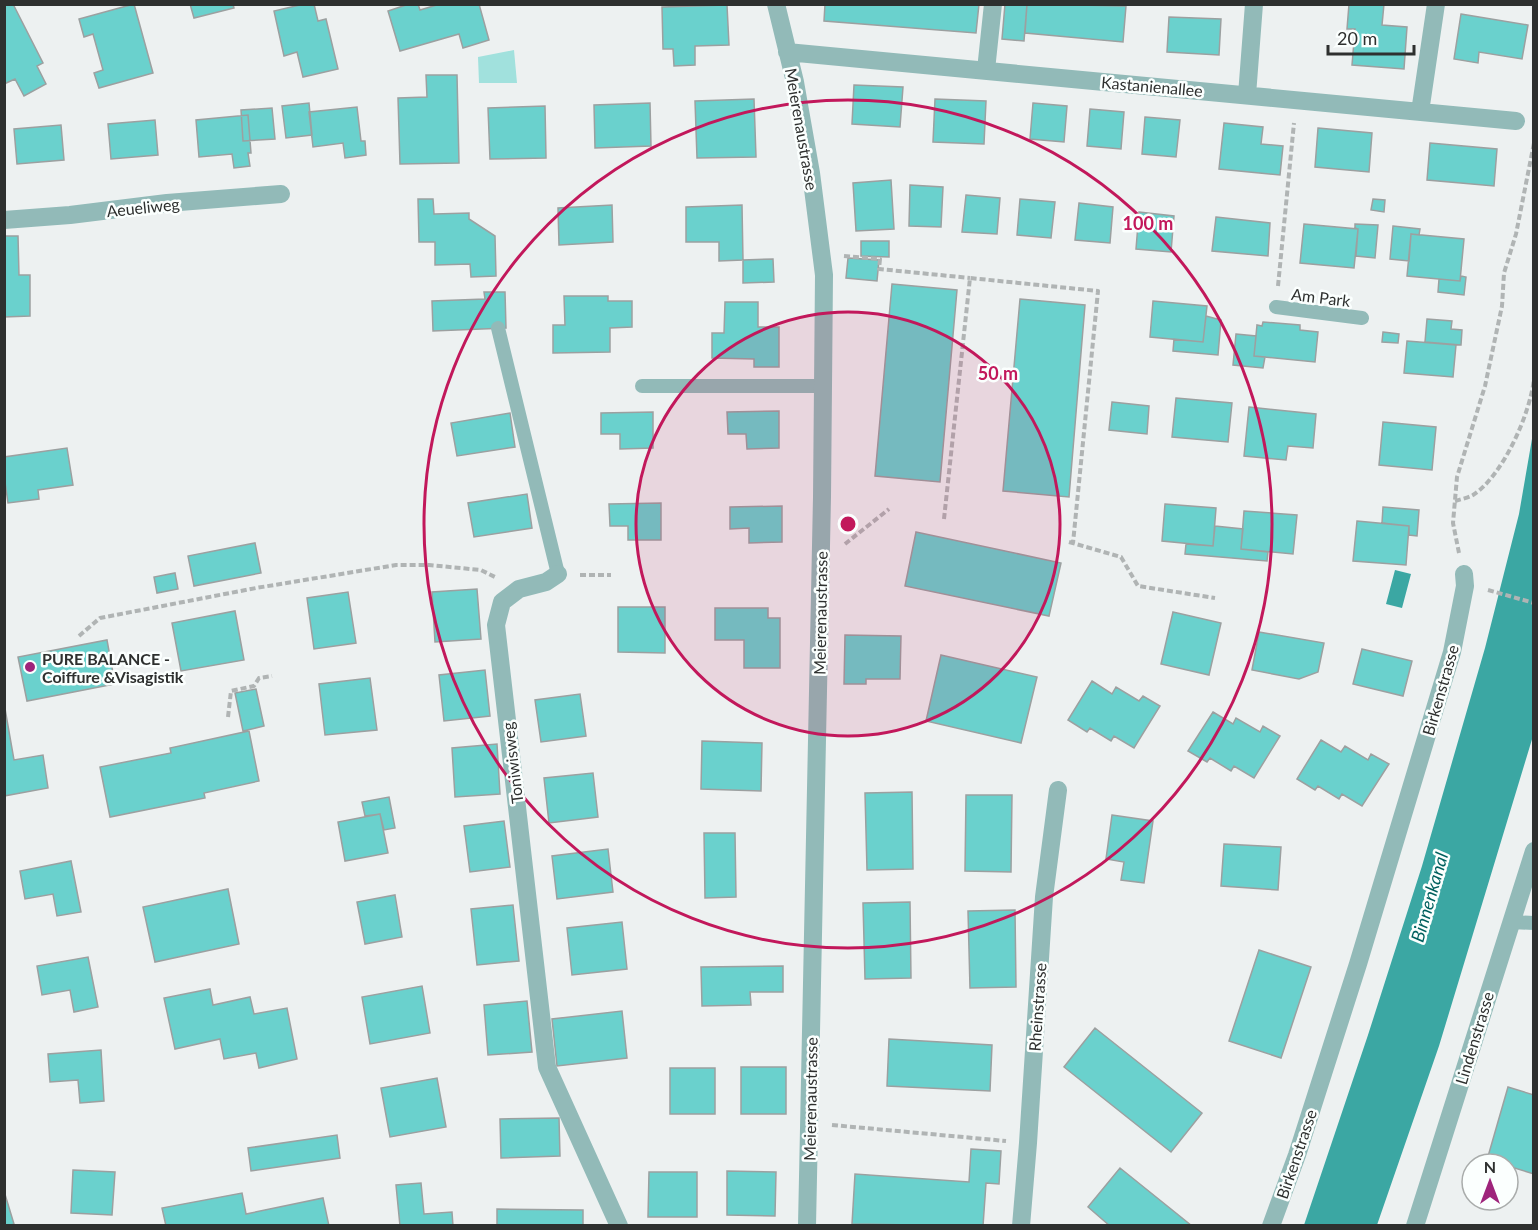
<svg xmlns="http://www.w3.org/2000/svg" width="1538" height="1230" viewBox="0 0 1538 1230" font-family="Lato,sans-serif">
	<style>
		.green { fill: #a1e1dd }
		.water { fill: #3ba7a3 }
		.building { fill: #6ad1cd; stroke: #9ca0a0; stroke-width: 1.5 }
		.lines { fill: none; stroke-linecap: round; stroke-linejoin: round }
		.path { stroke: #b0b4b4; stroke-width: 4; stroke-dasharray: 6 3; stroke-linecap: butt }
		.lane { stroke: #92bab8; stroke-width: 14 }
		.street { stroke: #92bab8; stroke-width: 18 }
		.ring { fill: none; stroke: #c2185b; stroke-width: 3 }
		.poi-dot { fill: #9e247b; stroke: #fbfffe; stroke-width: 2 }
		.labels { text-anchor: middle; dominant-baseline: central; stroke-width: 5; stroke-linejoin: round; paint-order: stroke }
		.street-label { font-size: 16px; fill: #2e302f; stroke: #fbfffe }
		.poi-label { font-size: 16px; font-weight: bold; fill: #2e302f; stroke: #fbfffe; text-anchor: start }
		.water-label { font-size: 18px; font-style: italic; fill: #00605e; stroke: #fbfffe }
		.centre { fill: #c2185b; stroke: #fbfffe; stroke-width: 3 }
		.ring-label { font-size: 18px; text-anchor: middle; font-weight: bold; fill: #c2185b; stroke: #fbfffe; stroke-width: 5; stroke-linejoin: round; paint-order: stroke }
	</style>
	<rect width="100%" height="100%" fill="#edf1f1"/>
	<!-- green -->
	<path class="green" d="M514,50L517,83H479L478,57Z"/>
	<!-- water -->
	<path class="water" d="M1533,433V736L1439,1046L1377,1225H1304L1368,1035L1422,866L1485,648L1519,514Z
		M1395,570L1411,574L1402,608L1386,604Z"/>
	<!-- building -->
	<path class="building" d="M4,4H13L43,63L37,66L46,84L24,96L15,79L4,84Z
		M134,4L153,73L99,88L94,73L103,70L93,34L84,37L79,19Z
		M190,4H233L234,8L194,18Z
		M304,4H314L318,21L326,19L338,69L303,77L297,52L284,56L274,11Z
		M409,4H418L420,10L440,4H479L489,40L463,48L459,34L400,51L388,11Z
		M825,4H979L976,33L824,21Z
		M1005,4H1027L1024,41L1002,39Z
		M1027,4L1126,6L1123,42L1025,33Z
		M1349,4H1384L1382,25L1407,27L1404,69L1352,65L1355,29H1347Z
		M727,5L729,45L695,46V65L674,66L673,49H663L662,7Z
		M1461,14L1528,25L1522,59L1479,52L1478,63L1454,59Z
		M1169,17L1221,19L1219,55L1167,52Z
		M426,75H457L459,163L400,164L398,98L427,97Z
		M854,85L903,87L900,127L852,124Z
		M754,99L756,157L697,158L695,101Z
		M935,99L986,101L984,144L933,142Z
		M309,103L312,135L286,138L282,106Z
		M650,103L651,146L595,148L594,105Z
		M1033,103L1067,106L1064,142L1030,139Z
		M545,106L546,158L490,159L488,108Z
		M357,107L361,141H365L366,155L345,158L343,143L313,147L309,112Z
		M272,108L275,139L243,141L241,110Z
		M1090,109L1124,112L1121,149L1087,146Z
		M248,115L251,153H248L250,166L234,168L232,154L199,157L196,120Z
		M1145,117L1180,120L1176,157L1142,154Z
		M155,120L158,155L111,159L108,124Z
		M1224,123L1263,127L1261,144L1283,146L1280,175L1219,169Z
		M61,125L64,160L17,164L14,129Z
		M1318,128L1372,133L1369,172L1315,167Z
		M1430,143L1497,149L1494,186L1427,180Z
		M891,180L894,229L856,231L853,183Z
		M910,185L943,187L941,227L909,226Z
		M966,195L1000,198L997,234L962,232Z
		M418,199H433L434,214L469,213V219L495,236L496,276L471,277L470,264L435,265V242H419Z
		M1020,199L1055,202L1051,238L1017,235Z
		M1373,199L1385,200L1384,212L1371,210Z
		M1079,203L1113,207L1110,243L1075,240Z
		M612,205L613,242L559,245L558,208Z
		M742,205L743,260L719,261V242H686V207Z
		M1139,212L1174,216L1171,252L1136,249Z
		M1216,217L1270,223L1268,256L1212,251Z
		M1304,224L1358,229L1354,268L1300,263Z
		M1355,224L1378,225L1375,258L1356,256L1358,229L1355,228Z
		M1393,226L1420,229L1419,235L1411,234L1409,261L1390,259Z
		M1411,234L1464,239L1460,281L1407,276Z
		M4,236H18L19,275H30V316L4,317Z
		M861,241H889V257L861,256Z
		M848,258L879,260L877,281L846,278Z
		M773,259L774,282L743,283V260Z
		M1461,276L1466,277L1464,295L1438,292L1439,279L1460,281Z
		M892,284L957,290L940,482L875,476Z
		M484,292H505L506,328L433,331L432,301L485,299Z
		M564,296H608V301H632V327L610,328V352L553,353V325H565Z
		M1020,299L1085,305L1069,497L1003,491Z
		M1153,301L1207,306L1203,342L1150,337Z
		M725,302H758V327H779V367H754V359L712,358V333H724Z
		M1206,316L1221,320L1218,355L1173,351L1174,339L1203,342Z
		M1427,319L1452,321L1451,329L1462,330L1461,345L1425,342Z
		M1263,322L1300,325V330L1318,332L1315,362L1254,356L1257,325L1262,326Z
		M1383,332L1399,334L1398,343L1382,342Z
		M1236,334L1256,336L1254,356L1265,357L1263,368L1233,365Z
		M1407,341L1456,345L1453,377L1404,373Z
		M1176,398L1232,403L1228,442L1172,437Z
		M1112,402L1149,406L1147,434L1109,430Z
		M1249,407L1316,414L1313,448L1288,446L1286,460L1244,456Z
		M779,411V448L747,449L746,434H728L727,412Z
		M653,412V448L620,449V434H601V413Z
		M510,413L515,447L457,456L451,423Z
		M1383,422L1436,427L1432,470L1379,465Z
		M67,448L73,485L38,490L39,499L8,503L4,475V457Z
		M527,494L532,528L474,537L468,503Z
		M661,503V540H628V526H610L609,504Z
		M1165,504L1216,508L1213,546L1162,541Z
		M782,506V542L749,543V528L730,529V507Z
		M1383,507L1419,510L1417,536L1409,535V526L1382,523Z
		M1244,511L1297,515L1293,554L1241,549Z
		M1357,521L1409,526L1406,565L1353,561Z
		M1215,526L1243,529L1241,549L1268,552L1267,561L1185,554L1186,544L1213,546Z
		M916,532L1061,563L1049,616L905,586Z
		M255,543L261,573L194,586L188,556Z
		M175,573L178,589L157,593L154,577Z
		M477,589L481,639L435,642L432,592Z
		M348,592L356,643L314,649L307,598Z
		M618,607H665V653L618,652Z
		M715,608H768V618H780V668H744V640H715Z
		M235,611L244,660L181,671L172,623Z
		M1173,612L1221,623L1209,675L1161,664Z
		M1259,632L1324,643L1318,672L1299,679L1252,670Z
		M845,635L901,636L900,679H866V684H844Z
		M107,640L115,684L27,701L18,657Z
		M1362,649L1412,661L1403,696L1353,684Z
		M941,655L1037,677L1021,743L926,721Z
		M485,670L490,716L444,721L439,675Z
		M370,678L377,730L325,735L319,684Z
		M1092,681L1112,694L1116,687L1139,701L1143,696L1160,706L1134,748L1114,736L1111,741L1090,728L1087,732L1068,720Z
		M256,689L264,726L243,731L235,693Z
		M580,694L586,736L541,742L535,700Z
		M4,703L14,760L43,755L48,788L4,796Z
		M1213,712L1233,724L1236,718L1260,732L1263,726L1280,736L1254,778L1234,766L1231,771L1210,758L1207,762L1188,751Z
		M249,731L259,781L204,793L205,798L110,817L100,767L171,753L170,748Z
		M1321,740L1341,752L1345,746L1368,760L1371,754L1389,764L1362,806L1342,794L1339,799L1318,786L1315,790L1297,779Z
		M702,741L762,743L761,791L701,789Z
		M497,744L500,794L455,797L452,748Z
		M593,773L598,817L549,823L544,778Z
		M912,792L913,869L867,870L865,793Z
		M966,795H1012L1011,872L965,871Z
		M389,797L395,828L384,830L380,814L365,816L362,802Z
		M380,814L388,853L345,861L338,822Z
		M1112,815L1153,821L1144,883L1121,880L1124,862L1106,859Z
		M504,821L510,867L470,872L464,826Z
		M704,833H735L736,897L705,898Z
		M1224,844L1281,847L1278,890L1221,886Z
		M608,849L613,892L557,899L552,856Z
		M71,861L81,912L57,916L53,894L25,899L20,871Z
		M228,889L239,944L155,962L143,907Z
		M395,895L402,937L365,944L357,902Z
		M910,902L911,978L865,979L863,903Z
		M513,905L519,961L477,965L471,909Z
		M1015,910L1016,987L970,988L968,911Z
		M622,922L627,969L572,975L567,928Z
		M1259,950L1311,967L1281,1058L1229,1041Z
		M88,957L98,1007L74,1012L70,990L42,995L37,966Z
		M783,966V992H750L751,1005L702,1006L701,967Z
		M422,986L430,1033L370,1044L362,997Z
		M210,989L213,1005L250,997L254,1014L287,1008L297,1059L259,1068L256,1053L224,1059L220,1039L175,1049L164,998Z
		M527,1001L532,1052L488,1055L484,1005Z
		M622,1011L627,1058L557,1066L552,1019Z
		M1095,1028L1202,1113L1171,1152L1064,1067Z
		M889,1039L992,1045L990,1091L887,1086Z
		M101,1050L104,1101L80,1103L78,1080L50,1082L48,1054Z
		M741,1067H786V1114H741Z
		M670,1068H715V1114H670Z
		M437,1078L446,1127L390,1137L381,1088Z
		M1508,1087L1534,1095V1174L1508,1166V1164L1487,1160Z
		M559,1118L560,1156L501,1158L500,1119Z
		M337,1135L340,1158L251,1171L248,1148Z
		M971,1149L1001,1151L999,1184L986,1183L983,1226L852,1224L855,1174L969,1182Z
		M1120,1168L1192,1226H1110L1088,1207Z
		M73,1170L115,1172L112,1215L71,1213Z
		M727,1171L776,1172L775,1216L727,1215Z
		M649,1172H697V1217H648Z
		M421,1183L424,1214L452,1212L453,1226H400L396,1185Z
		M4,1191L14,1224L8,1226H4Z
		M242,1193L246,1214L323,1198L329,1226H166L162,1208Z
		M497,1209L583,1210V1226H497Z"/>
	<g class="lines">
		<!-- path -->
		<path class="path" d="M844,256L880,259L879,269L970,278
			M1278,286L1294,123
			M1455,501C1461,499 1468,498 1473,495C1503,476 1531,412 1534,378
			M944,519L970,278L1098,291L1073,543
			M1069,542L1121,557L1138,586L1215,598
			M845,544L889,509
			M1459,553L1453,523L1457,477L1485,386L1502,306L1504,273L1516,234L1534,143
			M580,575H611
			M1488,590L1534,603
			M79,636L100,618L256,588L396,565H429L481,570L497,578
			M228,717L231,691L254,686L259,678L272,676
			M832,1125L1006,1141"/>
		<!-- lane -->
		<path class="lane" d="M1276,307L1362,318
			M498,328L558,574
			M642,386H823
			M1511,922L1534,923"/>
		<!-- street -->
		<path class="street" d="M776,4L795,82L811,173L824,275L822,497L807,1226
			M787,52L1516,121
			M986,70L993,4
			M1247,95L1254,4
			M1420,112L1436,4
			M4,220L70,215L167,203L281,194
			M558,574L546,582L519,589L502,602L496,625L547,1067L619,1226
			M1021,1226L1028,1143L1044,897L1058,790
			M1271,1226L1297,1155L1358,964L1452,652L1465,586L1464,574
			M1415,1226L1534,851"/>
	</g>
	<!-- distance rings -->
	<circle cx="848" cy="524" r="212" fill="#c2185b" fill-opacity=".12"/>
	<g class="ring">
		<circle cx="848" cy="524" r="212"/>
		<circle cx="848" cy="524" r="424"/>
	</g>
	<!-- markers -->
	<circle class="poi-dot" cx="30" cy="667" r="6"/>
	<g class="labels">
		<!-- street labels -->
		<g class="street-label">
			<text transform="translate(1152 86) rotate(5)">Kastanienallee</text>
			<text transform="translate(802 129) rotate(80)">Meierenaustrasse</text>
			<text transform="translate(143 207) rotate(-6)">Aeueliweg</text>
			<text transform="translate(1321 297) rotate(7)">Am Park</text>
			<text transform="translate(820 613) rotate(-89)">Meierenaustrasse</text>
			<text transform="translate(1440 690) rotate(-74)">Birkenstrasse</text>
			<text transform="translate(512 763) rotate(-97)">Toniwisweg</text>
			<text transform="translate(1037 1007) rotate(-86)">Rheinstrasse</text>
			<text transform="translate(1474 1038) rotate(-73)">Lindenstrasse</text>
			<text transform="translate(810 1099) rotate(-89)">Meierenaustrasse</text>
			<text transform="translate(1296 1154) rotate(-71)">Birkenstrasse</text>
		</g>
		<!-- poi labels -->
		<g class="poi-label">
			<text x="42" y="658">PURE BALANCE -<tspan x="42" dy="18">Coiffure &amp;Visagistik</tspan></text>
		</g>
		<!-- water labels -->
		<g class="water-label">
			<text transform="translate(1429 897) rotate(-74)">Binnenkanal</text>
		</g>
	</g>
	<circle cx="848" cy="524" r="9" class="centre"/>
	<g class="ring-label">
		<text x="1148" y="230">100 m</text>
		<text x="998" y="380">50 m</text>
	</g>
	<!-- border -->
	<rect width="1538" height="1230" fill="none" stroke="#2e302f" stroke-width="12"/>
	<!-- north arrow -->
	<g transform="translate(1490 1182)"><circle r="28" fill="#fbfffe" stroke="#a9acab" stroke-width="1.5"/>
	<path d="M0-4.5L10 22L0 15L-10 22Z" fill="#9e247b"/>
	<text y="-9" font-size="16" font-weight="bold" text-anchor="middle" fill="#2e302f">N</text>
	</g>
	<!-- scale -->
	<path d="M1328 45v9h86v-9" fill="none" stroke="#2e302f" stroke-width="3"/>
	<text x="1337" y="45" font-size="18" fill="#2e302f" stroke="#fbfffe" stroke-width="4.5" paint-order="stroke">20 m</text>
</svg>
